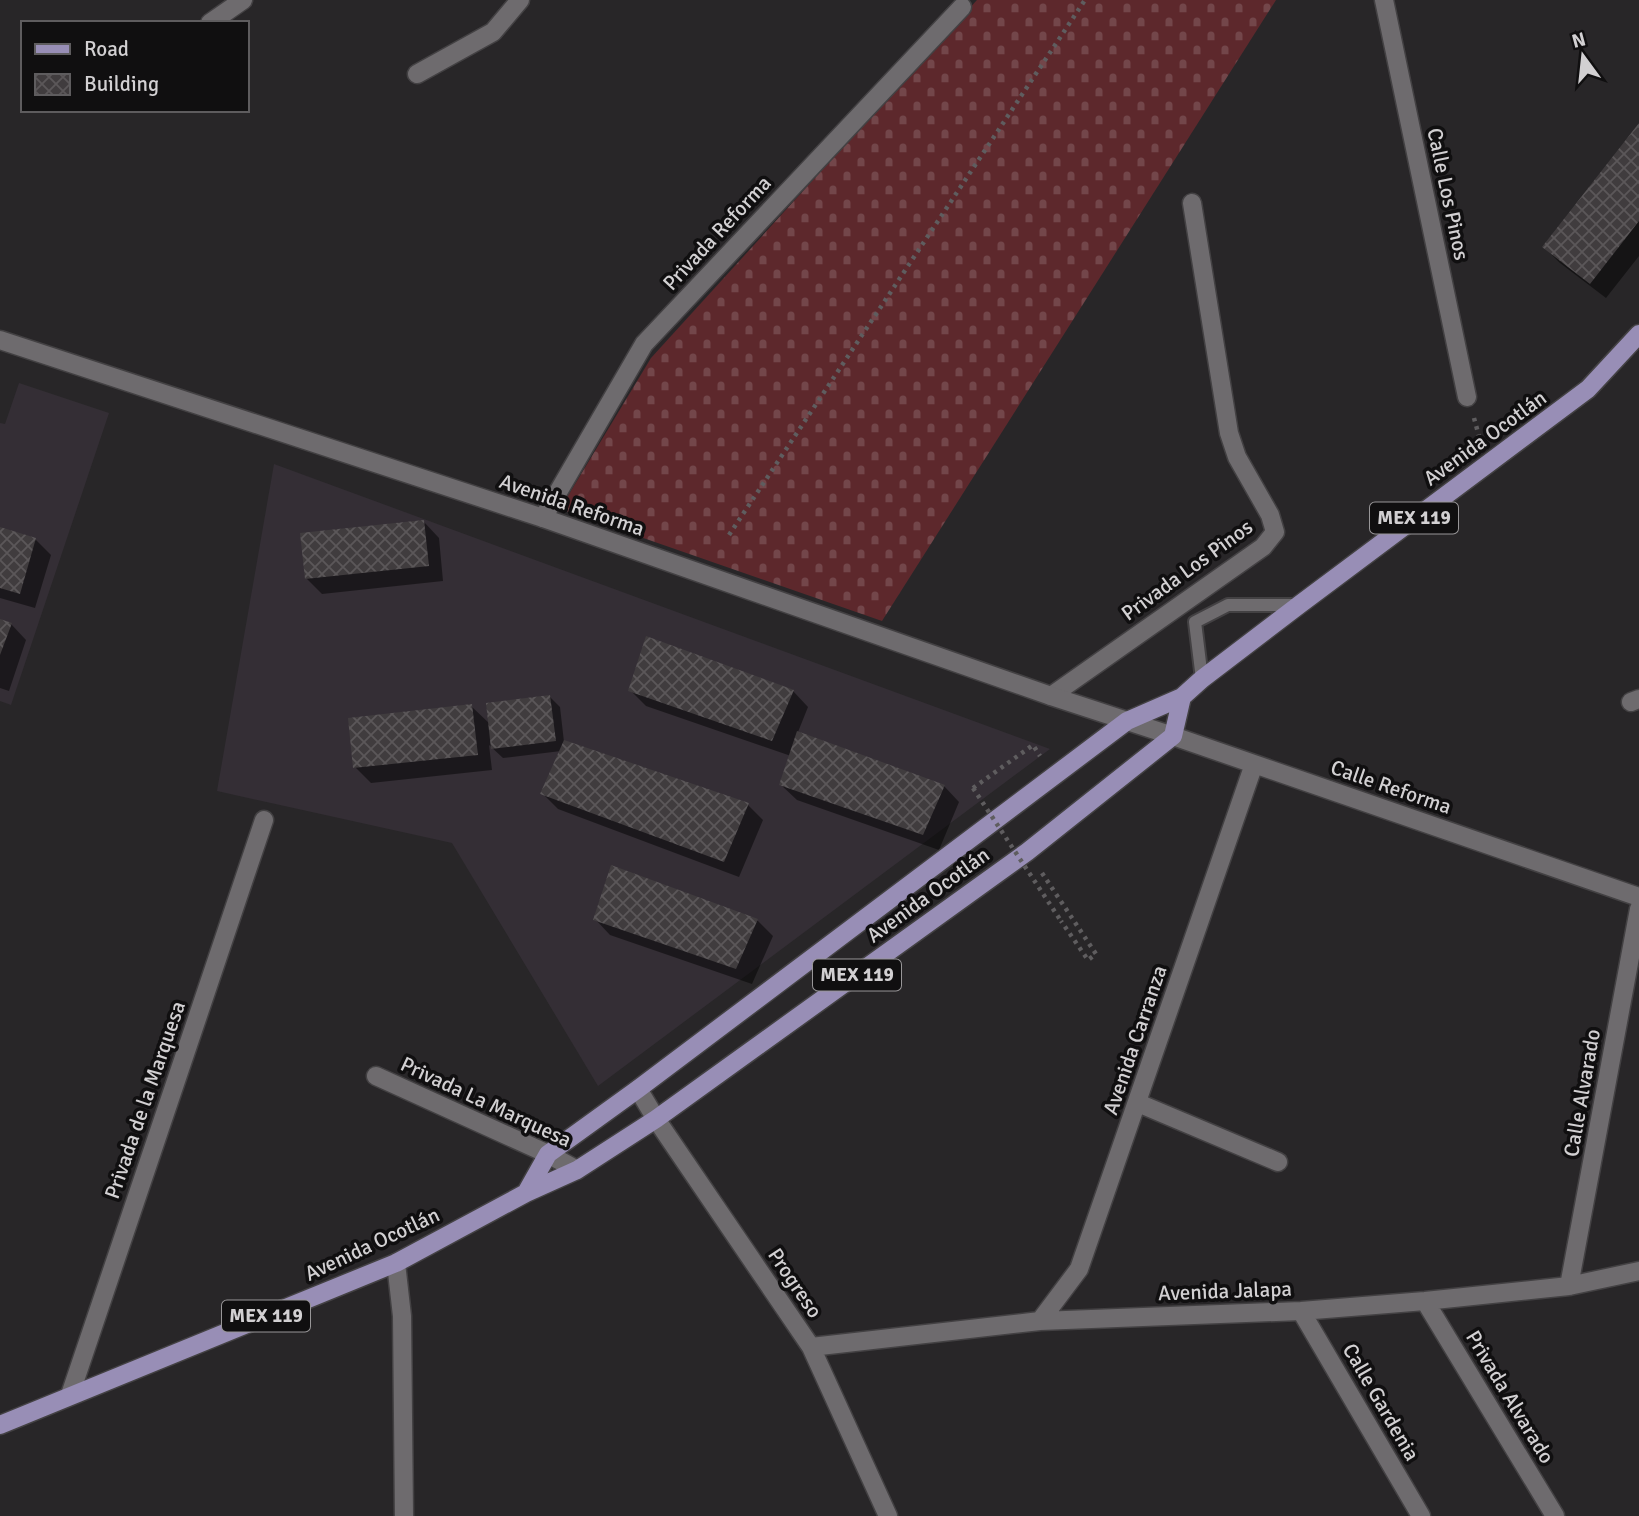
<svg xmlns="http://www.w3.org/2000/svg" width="1639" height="1516" viewBox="0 0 1639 1516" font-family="Signika,sans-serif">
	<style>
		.built { fill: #342e35 }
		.cemetery { fill: url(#cemetery-stones) }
		.shadow { fill: #0007 }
		.building { fill: url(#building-cross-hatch) }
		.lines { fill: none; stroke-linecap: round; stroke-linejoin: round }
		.service-casing { stroke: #434143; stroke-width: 16 }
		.minor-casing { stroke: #434143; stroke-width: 21 }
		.tertiary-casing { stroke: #434143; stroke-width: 21 }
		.primary-casing { stroke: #434143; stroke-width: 21 }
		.path { stroke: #5f5d5f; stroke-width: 4.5; stroke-dasharray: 3.5 5; stroke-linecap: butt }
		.service { stroke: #6e6b6e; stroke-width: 12 }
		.minor { stroke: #6e6b6e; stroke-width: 18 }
		.tertiary { stroke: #6e6b6e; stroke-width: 18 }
		.primary { stroke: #988eb6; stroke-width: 18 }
		.path-bridge { stroke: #5f5d5f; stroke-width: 4.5; stroke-dasharray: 3.5 5; stroke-linecap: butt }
		.labels { text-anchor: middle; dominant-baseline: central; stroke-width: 7; stroke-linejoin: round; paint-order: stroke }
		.shield { fill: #100f10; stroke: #989698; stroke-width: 2 }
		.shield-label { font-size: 19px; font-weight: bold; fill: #d2d0d2 }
		.street-label { font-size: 21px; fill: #d2d0d2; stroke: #100f10 }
	</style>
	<defs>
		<pattern id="cemetery-stones" width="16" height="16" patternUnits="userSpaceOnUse" patternTransform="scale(1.75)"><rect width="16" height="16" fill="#5d282c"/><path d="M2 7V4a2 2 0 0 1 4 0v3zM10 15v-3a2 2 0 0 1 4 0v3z" fill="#73464a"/></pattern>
		<pattern id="building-cross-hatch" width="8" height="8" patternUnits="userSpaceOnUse" patternTransform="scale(1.75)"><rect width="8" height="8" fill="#403c3e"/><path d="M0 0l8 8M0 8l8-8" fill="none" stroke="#5b5759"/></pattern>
	</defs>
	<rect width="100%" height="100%" fill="#282628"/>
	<!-- built -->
	<path class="built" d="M19,383L109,413L11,705L0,701V423L5,424Z
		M274,464L1050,749L598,1086L452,843L217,791Z"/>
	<!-- cemetery -->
	<path class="cemetery" d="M977,0H1276L882,621L560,509L651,358Z"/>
	<!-- shadow -->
	<path class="shadow" d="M1639,124V256L1606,298L1560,263L1544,247Z
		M424,522L439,538L443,581L322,594L306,578Z
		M0,529L35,539L51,555L35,608L0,598Z
		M0,621L11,624L26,640L9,691L0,688Z
		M630,690L793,691L808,707L798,732L944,786L959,802L939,850L797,800L781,785L791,756L646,706Z
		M550,697L560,707L564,742L748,805L763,820L739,877L558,809L542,793L561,751L503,758L489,745L492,770L371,783L355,767L471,706L490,724Z
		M612,867L758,921L773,936L752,984L610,935L595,919Z"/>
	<!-- building -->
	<path class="building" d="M1639,123V221L1590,284L1542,247Z
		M424,520L429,566L305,579L300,533Z
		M0,527L36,538L20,594L0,588Z
		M0,619L12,623L0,655Z
		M646,636L794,690L772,741L628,691Z
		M550,695L556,741L491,749L486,703Z
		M472,704L478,755L353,768L348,718Z
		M797,731L945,785L923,835L779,785Z
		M564,740L749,803L724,862L540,794Z
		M611,865L758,919L736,969L593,920Z"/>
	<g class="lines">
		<!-- service casing -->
		<g class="service-casing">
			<path id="service" d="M1202,679L1195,622L1228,605H1299"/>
		</g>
		<!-- minor casing -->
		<g class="minor-casing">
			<path id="minor" d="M1384,0L1467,397
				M210,23L243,0
				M417,74L493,32L520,0
				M543,518L644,344L962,7
				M1051,696L1263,547L1275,532L1270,515L1237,457L1229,433L1192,203
				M1631,702L1639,699
				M1173,736L1639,897
				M376,1076L548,1154L577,1170
				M638,1089L656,1119L811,1347L888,1516
				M1138,1103L1278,1162
				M396,1263L402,1316L404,1516
				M1569,1286L1639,909
				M1425,1301L1555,1516
				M1301,1311L1421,1516
				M1040,1321L1079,1269L1254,764
				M811,1347L1040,1321L1301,1311L1425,1301L1569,1286L1639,1271
				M70,1395L264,820"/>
		</g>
		<!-- tertiary casing -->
		<g class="tertiary-casing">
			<path id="tertiary" d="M0,340L543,518L1051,696L1173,736"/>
		</g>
		<!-- primary casing -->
		<g class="primary-casing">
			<path id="primary" d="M526,1193L548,1154L638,1089L1127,721L1182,697L1202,679L1299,605L1588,389L1639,334
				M0,1425L396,1263L526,1193L577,1170L656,1119L1027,852L1173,736L1182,697"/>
		</g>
		<!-- path -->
		<path class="path" d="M1474,418L1480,440
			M729,535L1085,0
			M973,788L1033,745L1040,756
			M1042,873L1096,954L1088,960L1061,921"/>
		<!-- service -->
		<use href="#service" class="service"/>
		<!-- minor -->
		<use href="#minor" class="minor"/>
		<!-- tertiary -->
		<use href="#tertiary" class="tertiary"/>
		<!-- primary -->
		<use href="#primary" class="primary"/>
		<!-- path-bridge -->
		<path class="path-bridge" d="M973,788L1061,921"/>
	</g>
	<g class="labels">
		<!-- shield labels -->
		<g class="shield">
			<rect x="1370" y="502.5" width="88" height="31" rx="5"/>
			<rect x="813" y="959.5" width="88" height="31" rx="5"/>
			<rect x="222" y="1300.5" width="88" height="31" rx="5"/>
		</g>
		<g class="shield-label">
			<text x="1414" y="518">MEX 119</text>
			<text x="857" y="975">MEX 119</text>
			<text x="266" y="1316">MEX 119</text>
		</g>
		<!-- street labels -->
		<g class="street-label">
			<text transform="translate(1448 194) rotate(78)">Calle Los Pinos</text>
			<text transform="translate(717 233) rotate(-47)">Privada Reforma</text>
			<text transform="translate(1485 438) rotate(-36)">Avenida Ocotlán</text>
			<text transform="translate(572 505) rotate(19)">Avenida Reforma</text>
			<text transform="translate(1187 570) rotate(-36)">Privada Los Pinos</text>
			<text transform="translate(1391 787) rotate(19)">Calle Reforma</text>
			<text transform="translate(928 895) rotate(-36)">Avenida Ocotlán</text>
			<text transform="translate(1135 1040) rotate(-71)">Avenida Carranza</text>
			<text transform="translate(1582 1093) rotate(-80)">Calle Alvarado</text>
			<text transform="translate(145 1100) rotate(-71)">Privada de la Marquesa</text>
			<text transform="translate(486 1102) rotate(25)">Privada La Marquesa</text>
			<text transform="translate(372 1244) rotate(-25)">Avenida Ocotlán</text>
			<text transform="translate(795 1283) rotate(56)">Progreso</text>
			<text transform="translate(1225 1291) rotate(-2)">Avenida Jalapa</text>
			<text transform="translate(1510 1397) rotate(59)">Privada Alvarado</text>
			<text transform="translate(1381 1402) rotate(60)">Calle Gardenia</text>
		</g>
	</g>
	<!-- legend -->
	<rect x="21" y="21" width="228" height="91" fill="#100f10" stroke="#5e5c5e" stroke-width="2"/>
	<rect x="35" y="44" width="35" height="10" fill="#988eb6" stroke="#5e5c5e" stroke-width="2"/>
	<text x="84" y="56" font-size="21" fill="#d2d0d2">Road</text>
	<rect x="35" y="74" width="35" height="21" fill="url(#building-cross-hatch)" stroke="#5e5c5e" stroke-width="2"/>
	<text x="84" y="91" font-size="21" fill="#d2d0d2">Building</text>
	<!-- north arrow -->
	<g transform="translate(1583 56) rotate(345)" stroke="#100f10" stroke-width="5" paint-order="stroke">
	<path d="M0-5L12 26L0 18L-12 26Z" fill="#d2d0d2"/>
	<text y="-10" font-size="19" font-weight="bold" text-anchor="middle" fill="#d2d0d2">N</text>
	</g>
</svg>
